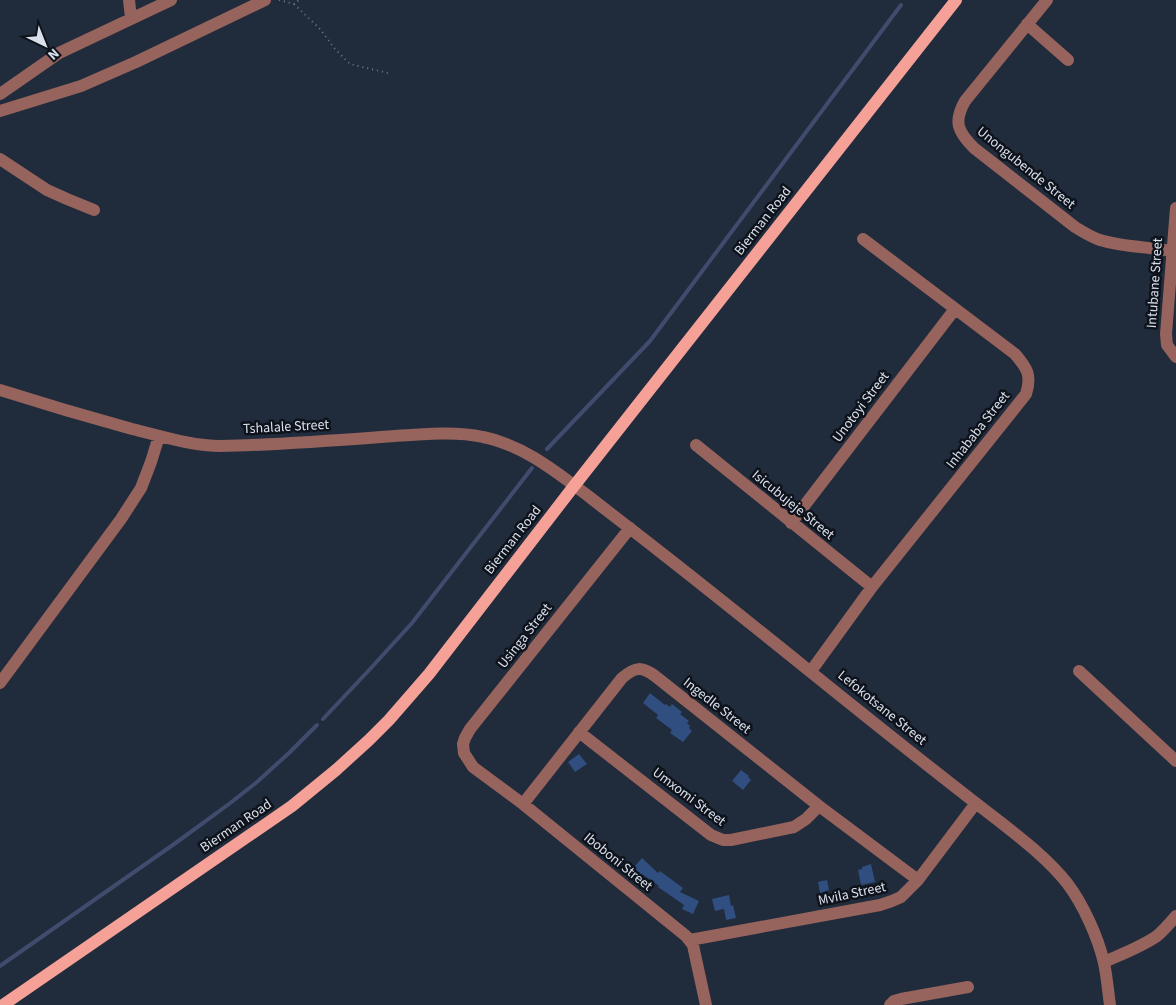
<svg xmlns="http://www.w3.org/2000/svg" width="1176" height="1005" viewBox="0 0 1176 1005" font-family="'Source Sans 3',sans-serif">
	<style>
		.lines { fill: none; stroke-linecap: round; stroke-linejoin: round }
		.stream { stroke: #414b6d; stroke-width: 4 }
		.building { fill: #304e7f }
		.path { stroke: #6f7887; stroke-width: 2; stroke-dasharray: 1 4; stroke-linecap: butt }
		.minor { stroke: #96635d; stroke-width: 12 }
		.major { stroke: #f5a197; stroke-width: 12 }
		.labels { text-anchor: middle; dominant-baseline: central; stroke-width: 5; stroke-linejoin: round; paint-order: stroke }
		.street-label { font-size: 14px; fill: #d9e0ec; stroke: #0e131b }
	</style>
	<rect width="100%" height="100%" fill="#202b3c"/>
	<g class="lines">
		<!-- stream -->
		<path class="stream" d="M547,449L650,341L901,5
			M323,719L371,668L412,623L532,468
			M0,966L177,842L229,804L257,782L290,752L317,725"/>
	</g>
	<!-- building -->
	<path class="building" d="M650,693L665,705L666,704L670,707L672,704L682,712L680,714L689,721L687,723L690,726L689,728L692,731L683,742L670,733L672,730L656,718L658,715L643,703Z
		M579,754L587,764L575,772L568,762Z
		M741,770L749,776L748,777L751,780L743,790L732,781Z
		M642,858L658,873L660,871L683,888L680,892L699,901L693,914L682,909L684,905L658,887L659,886L642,874L641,875L633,868Z
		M871,864L875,882L861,885L858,870L862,869V867Z
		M827,880L829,890L820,893L818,882Z
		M729,895L731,906L733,905L736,918L726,920L724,909L715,911L712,899Z"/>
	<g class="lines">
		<!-- path -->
		<path class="path" d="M279,0L294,4L299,0
			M294,4L320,29L335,49L350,64L388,73"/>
		<!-- minor -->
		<path class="minor" d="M129,0L131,18
			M1047,0L965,101C953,122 958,132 974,148L1075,227C1083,232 1091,237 1100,240C1123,247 1149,247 1172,251
			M1027,24L1068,60
			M0,94L59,53L171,0
			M0,111L81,86L136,62L265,0
			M0,159L47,190L67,199L94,210
			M1176,208L1166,334L1167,345L1176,357
			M0,390C44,404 88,417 132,429C161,436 191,446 221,446C274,445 328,441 381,437C412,435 453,430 483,437C523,445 555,471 587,495C611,514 635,532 659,551C773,640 884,733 999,821C1023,840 1048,859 1067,883C1083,904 1098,937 1104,963C1107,977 1108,991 1110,1005
			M696,445L872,587
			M791,523L955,309
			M630,528L470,729L465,738L463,744L464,753L473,767L523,804L686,936L693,945L694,950L706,1005
			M811,671L872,587L1026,394C1032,375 1027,368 1015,354L863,239
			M1079,671L1176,761
			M0,683L121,519L141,488L151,462L159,436
			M579,732L711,835L723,840H731L794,827L806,819L819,806
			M523,804L622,678C635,667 641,666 655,676L819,806L918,880
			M690,940L880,905L892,901L901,897L918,880L976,803
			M1104,962C1122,954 1141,947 1157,936C1164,930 1170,923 1176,916
			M890,1005L894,1001L901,999L968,987"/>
		<!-- major -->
		<path class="major" d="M3,1005L292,806L336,770L369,740L389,720L429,674L574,486L956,0"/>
	</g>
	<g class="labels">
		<!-- street labels -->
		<g class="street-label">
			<text transform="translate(1026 168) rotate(39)">Unongubende Street</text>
			<text transform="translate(763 221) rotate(-52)">Bierman Road</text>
			<text transform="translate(1155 283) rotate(-86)">Intubane Street</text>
			<text transform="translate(861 407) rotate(-53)">Unotoyi Street</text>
			<text transform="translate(286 427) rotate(-3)">Tshalale Street</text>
			<text transform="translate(978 430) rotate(-52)">Inhababa Street</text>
			<text transform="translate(793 505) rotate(39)">Isicubujeje Street</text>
			<text transform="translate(513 540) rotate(-52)">Bierman Road</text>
			<text transform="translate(525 636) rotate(-52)">Usinga Street</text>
			<text transform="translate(717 706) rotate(38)">Ingedle Street</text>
			<text transform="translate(882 708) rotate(39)">Lefokotsane Street</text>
			<text transform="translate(689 797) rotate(37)">Umxomi Street</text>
			<text transform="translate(236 826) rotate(-34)">Bierman Road</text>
			<text transform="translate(618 862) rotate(39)">Iboboni Street</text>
			<text transform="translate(852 894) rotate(-12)">Mvila Street</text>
		</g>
	</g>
	<!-- north arrow -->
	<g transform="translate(45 45) rotate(137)" stroke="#0e131b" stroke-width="4" paint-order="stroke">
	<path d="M0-4L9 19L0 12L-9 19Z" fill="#d9e0ec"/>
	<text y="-8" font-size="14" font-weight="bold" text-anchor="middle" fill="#d9e0ec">N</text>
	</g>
</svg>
